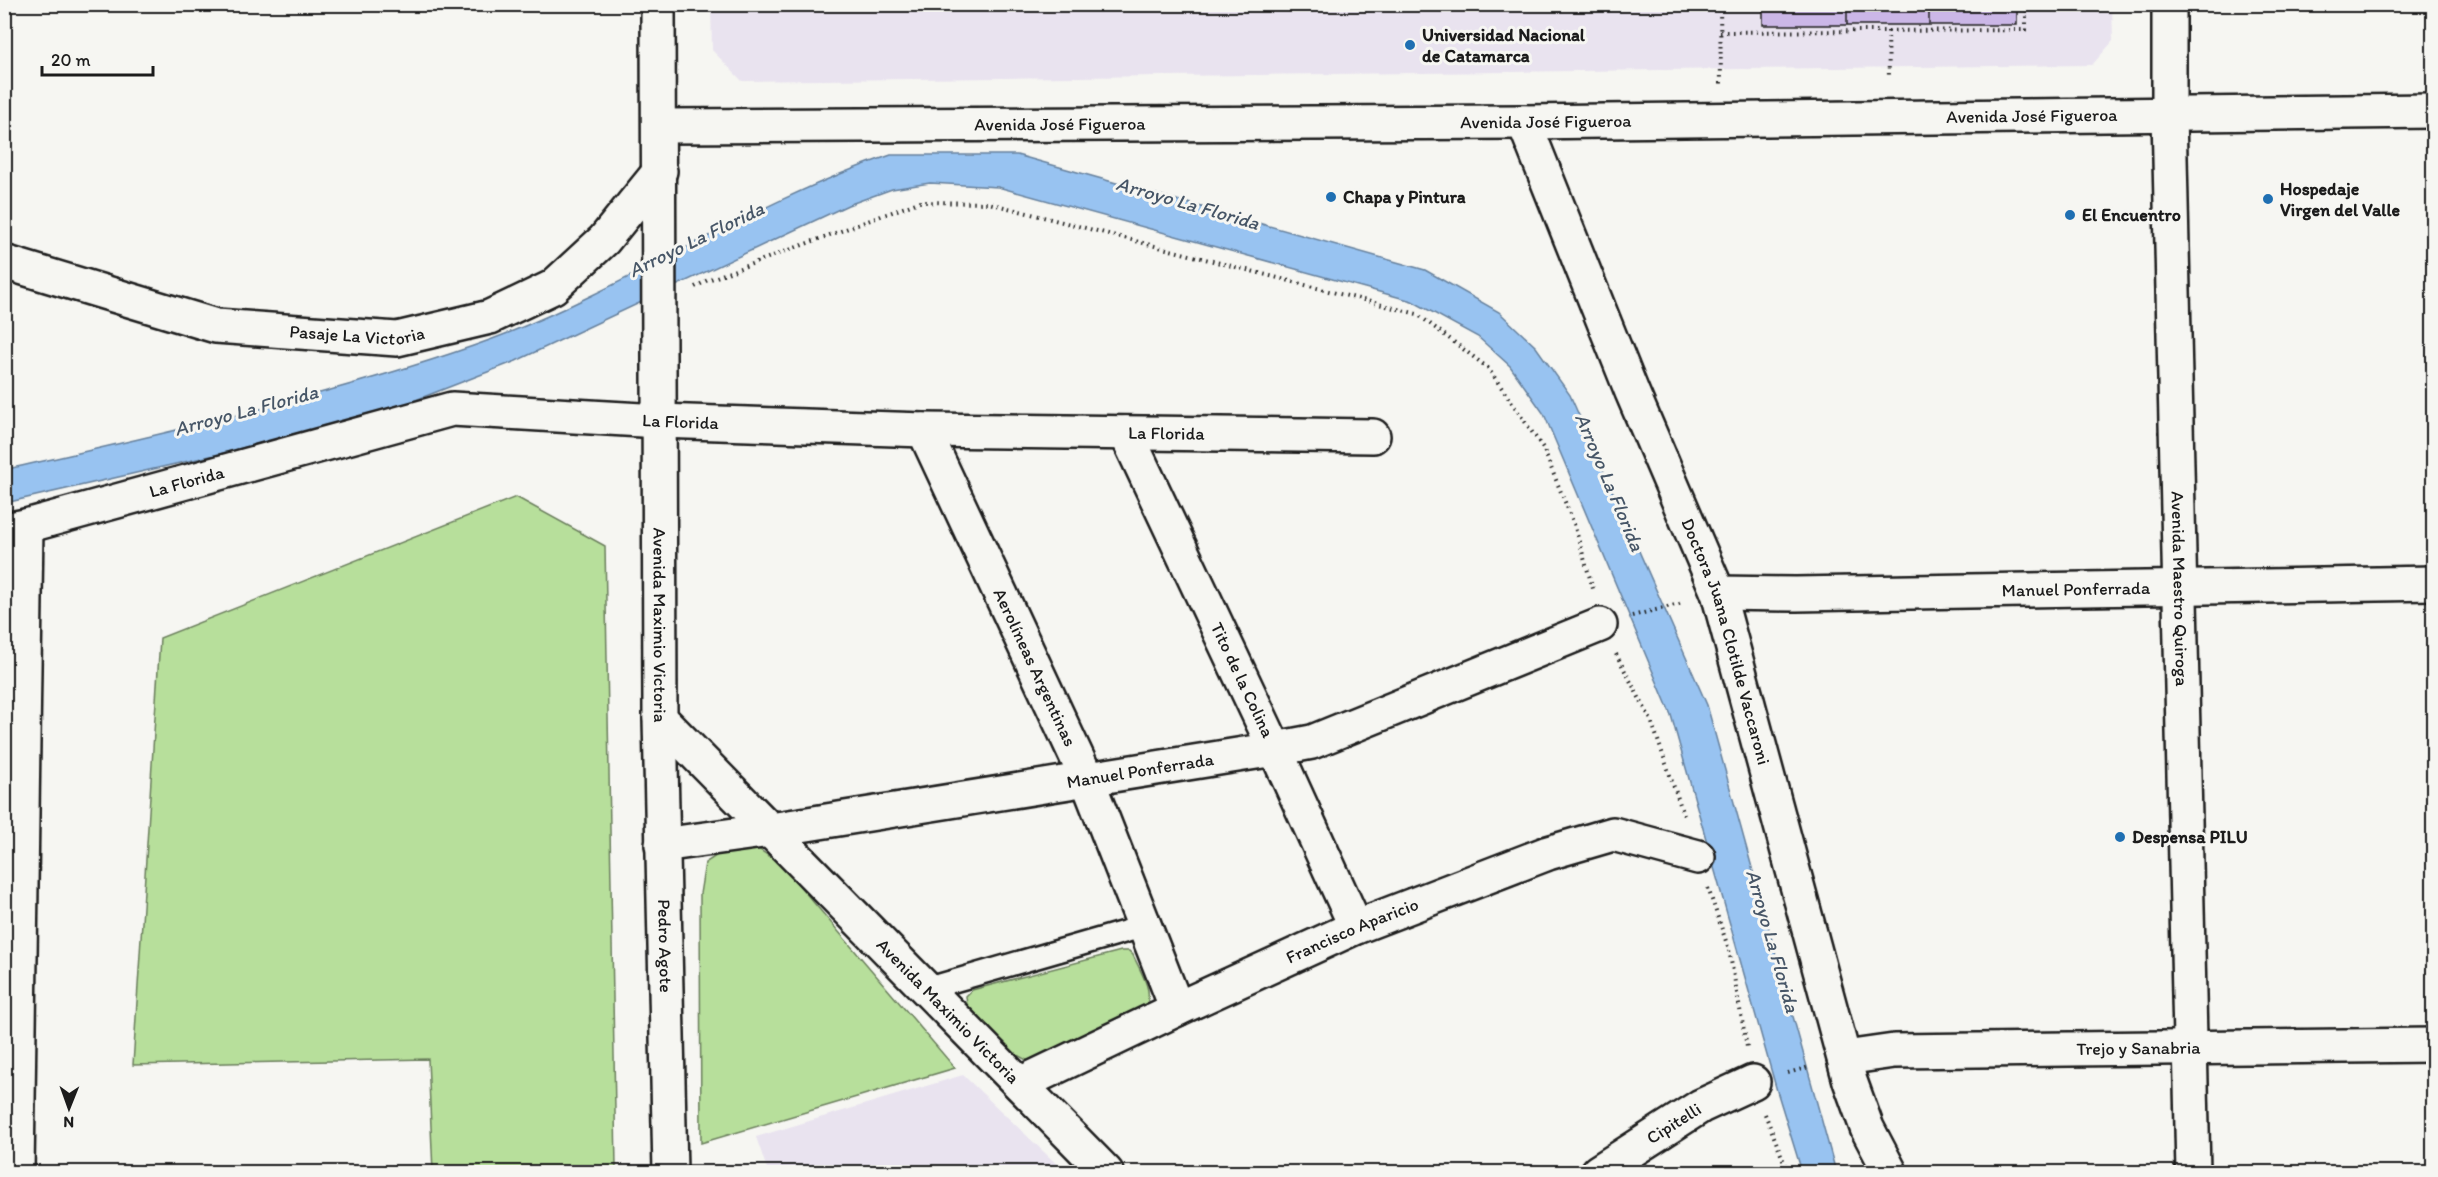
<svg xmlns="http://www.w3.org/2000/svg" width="2438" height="1177" viewBox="0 0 2438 1177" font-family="Itim,sans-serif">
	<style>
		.built { fill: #e9e3ef }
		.green { fill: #b7df9b; stroke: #6a7e5c; stroke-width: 1.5 }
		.water { fill: #98c3f1; stroke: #66809c; stroke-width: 1.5 }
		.building { fill: #cbb7e7; stroke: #1c1c1c; stroke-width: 1.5 }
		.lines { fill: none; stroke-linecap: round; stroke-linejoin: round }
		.lane-casing { stroke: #1c1c1c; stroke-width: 26 }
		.street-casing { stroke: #1c1c1c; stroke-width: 38 }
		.secondary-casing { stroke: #1c1c1c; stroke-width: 38 }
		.path { stroke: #1c1c1c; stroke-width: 4; stroke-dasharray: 1.5 4.5; stroke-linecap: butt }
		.lane { stroke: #f6f6f2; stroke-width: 21 }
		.street { stroke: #f6f6f2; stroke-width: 33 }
		.secondary { stroke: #f6f6f2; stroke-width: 33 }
		.poi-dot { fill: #1f6fb2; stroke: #f6f6f2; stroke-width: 2 }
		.labels { text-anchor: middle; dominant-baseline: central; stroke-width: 6; stroke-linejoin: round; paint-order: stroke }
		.poi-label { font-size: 18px; font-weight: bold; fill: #1c1c1c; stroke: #f6f6f2; text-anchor: start }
		.street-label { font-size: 18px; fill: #1c1c1c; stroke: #f6f6f2 }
		.water-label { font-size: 20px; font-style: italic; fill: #475667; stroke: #f6f6f2 }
	</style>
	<rect width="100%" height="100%" fill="#f6f6f2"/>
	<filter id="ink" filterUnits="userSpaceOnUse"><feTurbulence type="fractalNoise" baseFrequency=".0167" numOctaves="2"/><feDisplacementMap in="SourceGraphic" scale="12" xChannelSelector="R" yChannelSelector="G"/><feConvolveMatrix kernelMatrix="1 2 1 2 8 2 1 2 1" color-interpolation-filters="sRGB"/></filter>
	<g filter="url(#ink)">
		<!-- built -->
		<path class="built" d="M2112,4L2113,41L2092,65L742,81L712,50L711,5Z
			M963,1075L1065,1172H768L756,1137Z"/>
		<!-- green -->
		<path class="green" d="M516,497L605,546L616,1168L611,1172H433L428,1059L133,1065L160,638Z
			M728,848H757L780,863L955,1068L701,1143L700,894L705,863Z
			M1121,951H1129L1133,955C1142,975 1157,994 1142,1013L1030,1062L1017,1055L967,1006L966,996L972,990Z"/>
		<!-- water -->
		<path class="water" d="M891,155H1017L1425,270L1499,312L1536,347L1570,395L1707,705L1836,1172H1802L1777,1091L1671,715L1544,414L1510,366L1478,337L1412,301L998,187L930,183L892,189L848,205L516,361L395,408L219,454L5,503L4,470C113,445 220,421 327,391C388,374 450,356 508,333C639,280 758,200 891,155Z"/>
		<!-- building -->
		<path class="building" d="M1763,4H1847V25H1763Z
			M1847,4H1929V25H1847Z
			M1929,4H2017V25H1929Z"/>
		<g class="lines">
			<!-- lane casing -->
			<g class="lane-casing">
				<path id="lane" d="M926,989L1145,926"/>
			</g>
			<!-- street casing -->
			<g class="street-casing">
				<g id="street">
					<path id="s1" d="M1524,122L1632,392L1718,593L1850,1081L1867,1128L1890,1172"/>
					<path id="s2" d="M4,262L216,326L397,339L490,317L553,287L604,240L660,171"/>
					<path id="s3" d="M924,430L1087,779L1177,1009"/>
					<path id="s4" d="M1126,433L1275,749L1356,927"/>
					<path id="s5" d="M4,530L26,526L452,409L659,421L924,430L1373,436"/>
					<path id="s6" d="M1718,593L1796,594L2434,583"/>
					<path id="s7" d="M660,718L1106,1172"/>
					<path id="s8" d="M662,845L770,830L1275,749L1312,742L1600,625"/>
					<path id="s9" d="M1845,1058L1894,1051L2434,1045"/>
					<path id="s10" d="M1020,1084L1177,1009L1356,927L1548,853L1613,834L1698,857"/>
					<path d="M17,1172L26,526"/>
					<path id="s11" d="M1598,1172L1701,1106L1753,1082"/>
				</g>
			</g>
			<!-- secondary casing -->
			<g class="secondary-casing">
				<g id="secondary">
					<path id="s12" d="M658,4L660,718L670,1172"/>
					<path id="s13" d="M2169,4V114L2193,1172"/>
					<path id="s14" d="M660,126L1524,122L2434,111"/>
				</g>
			</g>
			<!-- path -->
			<path class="path" d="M1720,4L1721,85
				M1888,31L1889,79
				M1720,32L2026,30V4
				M695,287L708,280L919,202L989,203L1417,314L1488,368L1543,448L1574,524L1594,592
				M1632,616L1683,603
				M1616,654L1651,720L1684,816
				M1708,888L1729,950L1747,1047
				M1788,1073L1809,1067
				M1765,1114L1788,1172"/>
			<!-- lane -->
			<use href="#lane" class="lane"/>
			<!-- street -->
			<use href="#street" class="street"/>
			<!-- secondary -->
			<use href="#secondary" class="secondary"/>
		</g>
	</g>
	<!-- markers -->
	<g class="poi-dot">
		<circle cx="1410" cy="45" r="6"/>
		<circle cx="1331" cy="197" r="6"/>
		<circle cx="2268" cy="199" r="6"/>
		<circle cx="2070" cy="215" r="6"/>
		<circle cx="2120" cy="837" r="6"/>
	</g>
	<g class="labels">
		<!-- poi labels -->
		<g class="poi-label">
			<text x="1422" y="35">Universidad Nacional<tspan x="1422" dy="21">de Catamarca</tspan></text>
			<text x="2280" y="189">Hospedaje<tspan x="2280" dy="21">Virgen del Valle</tspan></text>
			<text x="1343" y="197">Chapa y Pintura</text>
			<text x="2082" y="215">El Encuentro</text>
			<text x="2132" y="837">Despensa PILU</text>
		</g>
		<!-- street labels -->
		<g class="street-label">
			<text stroke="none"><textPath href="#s14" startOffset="1372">Avenida José Figueroa</textPath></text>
			<text stroke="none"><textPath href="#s14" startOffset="886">Avenida José Figueroa</textPath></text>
			<text stroke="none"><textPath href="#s14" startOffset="400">Avenida José Figueroa</textPath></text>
			<text stroke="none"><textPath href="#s2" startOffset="363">Pasaje La Victoria</textPath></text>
			<text stroke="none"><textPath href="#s5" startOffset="693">La Florida</textPath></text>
			<text stroke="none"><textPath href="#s5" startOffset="1179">La Florida</textPath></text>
			<text stroke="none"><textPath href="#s5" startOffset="189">La Florida</textPath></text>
			<text stroke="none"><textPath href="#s6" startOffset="358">Manuel Ponferrada</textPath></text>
			<text stroke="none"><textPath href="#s13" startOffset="585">Avenida Maestro Quiroga</textPath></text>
			<text stroke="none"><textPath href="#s12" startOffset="621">Avenida Maximio Victoria</textPath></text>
			<text stroke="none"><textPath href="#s1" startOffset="558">Doctora Juana Clotilde Vaccaroni</textPath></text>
			<text stroke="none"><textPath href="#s3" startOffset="262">Aerolíneas Argentinas</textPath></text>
			<text stroke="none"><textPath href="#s4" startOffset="273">Tito de la Colina</textPath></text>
			<text stroke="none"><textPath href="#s8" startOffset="484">Manuel Ponferrada</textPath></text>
			<text stroke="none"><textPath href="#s10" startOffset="366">Francisco Aparicio</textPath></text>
			<text stroke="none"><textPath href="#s12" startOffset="942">Pedro Agote</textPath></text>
			<text stroke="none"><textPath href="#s7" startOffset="411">Avenida Maximio Victoria</textPath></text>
			<text stroke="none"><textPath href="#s9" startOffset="294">Trejo y Sanabria</textPath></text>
			<text stroke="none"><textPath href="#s11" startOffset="90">Cipitelli</textPath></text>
		</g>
		<!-- water labels -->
		<g class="water-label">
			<text transform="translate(1188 203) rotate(16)">Arroyo La Florida</text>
			<text transform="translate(696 239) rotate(-26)">Arroyo La Florida</text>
			<text transform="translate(246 410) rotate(-15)">Arroyo La Florida</text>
			<text transform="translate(1610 482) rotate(67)">Arroyo La Florida</text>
			<text transform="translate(1773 941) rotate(74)">Arroyo La Florida</text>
		</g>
	</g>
	<!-- margin -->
	<rect width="2438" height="1177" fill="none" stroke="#f6f6f2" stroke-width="24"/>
	<rect x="12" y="12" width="2414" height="1153" fill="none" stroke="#1c1c1c" stroke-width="2" filter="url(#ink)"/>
	<!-- north arrow -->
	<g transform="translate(69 1108) rotate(181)" stroke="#f6f6f2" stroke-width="4.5" paint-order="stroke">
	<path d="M0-4.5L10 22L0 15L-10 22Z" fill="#1c1c1c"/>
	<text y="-9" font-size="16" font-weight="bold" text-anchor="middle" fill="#1c1c1c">N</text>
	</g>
	<!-- scale -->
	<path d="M42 66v9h111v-9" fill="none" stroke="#1c1c1c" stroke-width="3"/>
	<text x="51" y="66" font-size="18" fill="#1c1c1c" stroke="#f6f6f2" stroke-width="4.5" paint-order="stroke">20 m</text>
</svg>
